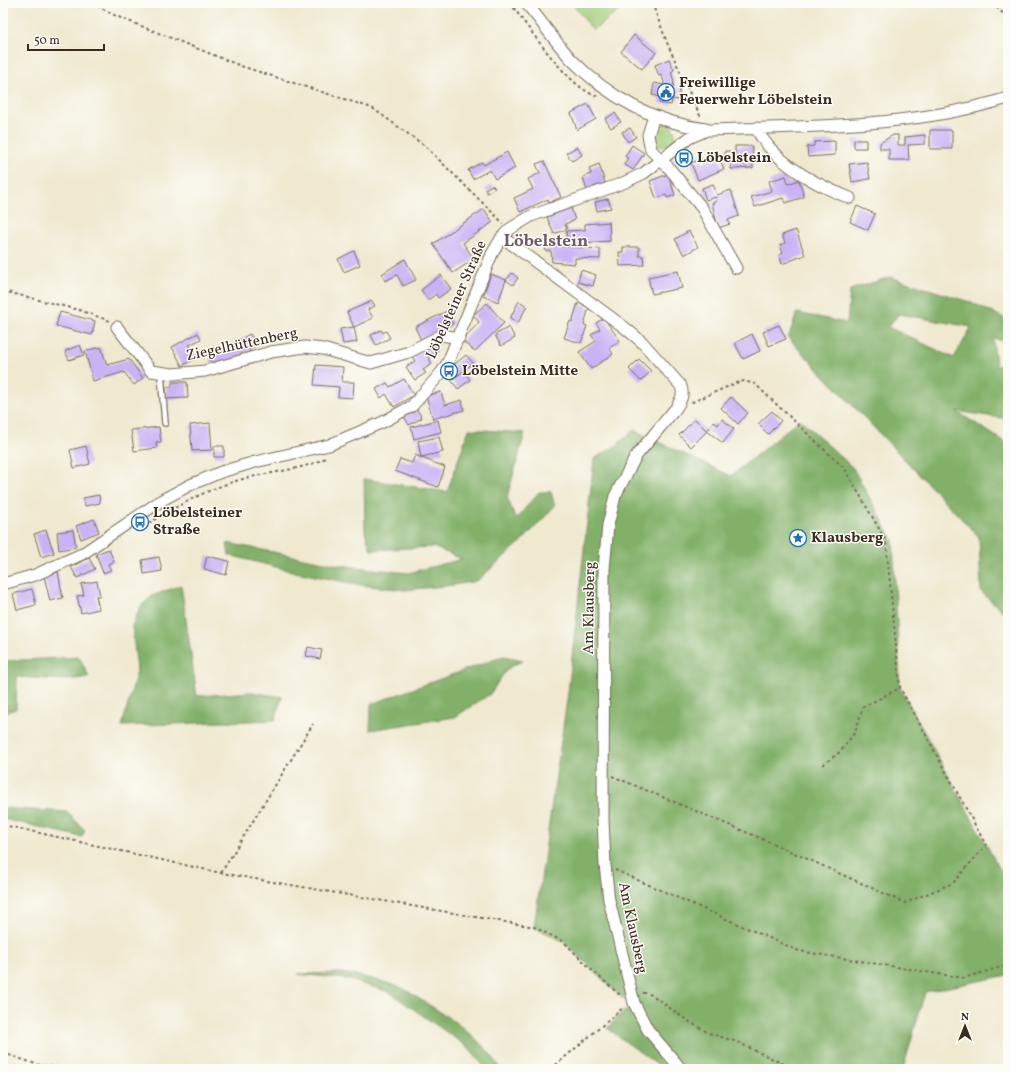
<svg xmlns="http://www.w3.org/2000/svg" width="1011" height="1072" viewBox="0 0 1011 1072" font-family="Vollkorn,serif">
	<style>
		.green { fill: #a3cd79; stroke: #6f7c4c }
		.forest { fill: #82b069; stroke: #5e6d44; fill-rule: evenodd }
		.building { fill: #c9b3f5 }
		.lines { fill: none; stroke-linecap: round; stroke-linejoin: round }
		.service-casing { stroke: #7a6d5c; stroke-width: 8 }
		.minor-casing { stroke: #7a6d5c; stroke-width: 13 }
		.path { stroke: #7a6d5c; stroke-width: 2; stroke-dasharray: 3 3; stroke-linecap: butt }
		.service { stroke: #fff; stroke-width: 5.5 }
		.minor { stroke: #fff; stroke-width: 11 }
		.labels { text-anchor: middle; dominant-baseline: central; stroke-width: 3; stroke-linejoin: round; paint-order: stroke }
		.poi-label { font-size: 15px; font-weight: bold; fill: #3b2a1e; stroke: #fdfcf7; text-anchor: start }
		.street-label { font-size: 15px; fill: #3b2a1e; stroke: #fdfcf7 }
		.quarter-label { font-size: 17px; font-weight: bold; fill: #6d5a69; stroke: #fdfcf7 }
	</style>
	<rect width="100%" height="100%" fill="#fdfcf7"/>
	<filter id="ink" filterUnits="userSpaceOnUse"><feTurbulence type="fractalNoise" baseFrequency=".025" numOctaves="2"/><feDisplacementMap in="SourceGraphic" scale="8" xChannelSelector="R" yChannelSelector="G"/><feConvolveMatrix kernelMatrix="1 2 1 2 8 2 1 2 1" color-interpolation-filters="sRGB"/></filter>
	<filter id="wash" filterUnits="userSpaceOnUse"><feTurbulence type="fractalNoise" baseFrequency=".012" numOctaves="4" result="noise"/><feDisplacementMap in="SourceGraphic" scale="16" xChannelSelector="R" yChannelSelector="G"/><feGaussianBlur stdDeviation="0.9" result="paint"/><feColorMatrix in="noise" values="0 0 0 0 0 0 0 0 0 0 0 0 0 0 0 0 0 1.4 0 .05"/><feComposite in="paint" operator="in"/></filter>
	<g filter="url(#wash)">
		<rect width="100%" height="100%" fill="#f0e9d0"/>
		<!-- green -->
		<path class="green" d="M572,3H630L593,30Z
			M651 135a12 12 0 1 1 24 0a12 12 0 1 1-24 0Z"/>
		<!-- forest -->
		<path class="forest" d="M890,277L973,303L1008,320V343L993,338L996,366H1008V419L956,411L1008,444V616L981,592L979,537L788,338L797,313L847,323L850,290ZM899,314L971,327V328L954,358L888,327Z
			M800,419L853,468L893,540L900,688L1008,884V975L925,992L903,1069H663L607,1028L633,1003L619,995L564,942L534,927L568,693L594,459L617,445L634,430L731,476Z
			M469,429L525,433L507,497L516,519L539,492H551L555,506L523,540L477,581L454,585L405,590L361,585L295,572L229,555L227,543L339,565L408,573L462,559L433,547L371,550L365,532L364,479L447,492Z
			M181,585L197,696L252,692L282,697L275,720L122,726L137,671L132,626L140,607L152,596Z
			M504,656L523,660L507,669L490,694L455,717L370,730L371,704Z
			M79,657L89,677L67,680L17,677L16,709L3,713V661Z
			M3,808L67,812L85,830L82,837L3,819Z
			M340,973C359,975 378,980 397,986C404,988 411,994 418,998C449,1017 482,1038 501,1069H486L469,1048L389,992L347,979L298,974Z"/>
		<g id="blocks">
			<!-- building -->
			<path class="building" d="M634,35L656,53L642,69L621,52Z
				M669,59L674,70L671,72L674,81L673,87L680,88L678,100L672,99L671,105L659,103L660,97L652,95L654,83L664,85V82L661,75L659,76L655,65Z
				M588,104L596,119L577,130L571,113Z
				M615,113L621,122L611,128L605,119Z
				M630,128L636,137L628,142L622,132Z
				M930,130H952V149H930Z
				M893,135H898V145H905V137L925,135V144L908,145L909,160H889V149H880V143Z
				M854,140H866V148H854Z
				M835,141V155L808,157L807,147L814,146V142Z
				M632,145L644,153L633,170L624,164L628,158L625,156Z
				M735,146H752L753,168L731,169V161H735Z
				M577,147L582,155L572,161L566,153Z
				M725,151H730L731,161H725Z
				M507,152L515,168L495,179L490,170L473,179L468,170L482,162L484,165Z
				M718,156L724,169L698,180L691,163L702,159L703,163Z
				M544,161L561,197L549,203L548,199L520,212L514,198L533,189L528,179L540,173L536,164Z
				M867,162L870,179L852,182L849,164Z
				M599,164L605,183L593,187L594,189L587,191L583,177L591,174L589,168Z
				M668,174L675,195L667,198L666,195L656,198L650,181Z
				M786,176L788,184L799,180L804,197L785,203L783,198L755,207L751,197L772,191L769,181Z
				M713,184L717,195L731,190L739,216L728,220L730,224L718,228L712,203L717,201L716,197L706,200L702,188Z
				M492,185L495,188L487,193L485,189Z
				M608,199L611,208L597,211L595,202Z
				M857,206L875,214L868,230L850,222Z
				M571,208L575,220L565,224L567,229L554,234L547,217Z
				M484,209L493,222L463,243L474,259L453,273L433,244Z
				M609,222L610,241L567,244L566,231L585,230V224Z
				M796,230L805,255L782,264L779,255L783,253L780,245L785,243L782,235Z
				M689,231L698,247L684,255L675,239Z
				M546,245L600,249V259L575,258V264L552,262L551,251H545Z
				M623,247H639V256H643L644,265L620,266L619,252H623Z
				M354,251L360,265L344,272L338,259Z
				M405,259L416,280L403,286L397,275L385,281L382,274Z
				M581,270L596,275L593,286L578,282Z
				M678,271L682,288L652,294L648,277Z
				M512,273L518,278L513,285L506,280L498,302L483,296L491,274L506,280Z
				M441,275L451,289L438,298L436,294L428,300L421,290Z
				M372,301L375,306L368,309L373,318L354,327L347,312Z
				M519,301L527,306L518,323L510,318Z
				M487,303L504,323L475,351L462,341L479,322L473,315Z
				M578,303L589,307L584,325L587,326L581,343L564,338L570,321L572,322Z
				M447,311L453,324L421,340L415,327Z
				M60,312L95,321L92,335L56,326Z
				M604,318L620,341L609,348L613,354L591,369L579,352L596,341L591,335L600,329L596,323Z
				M779,325L786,339L769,346L763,332Z
				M354,327L357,342L343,344L340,329Z
				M509,327L515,338L501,346L495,335Z
				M381,330L383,333L386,331L390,338L376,345L371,335Z
				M198,333L201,339L189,345L196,358L182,366L172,347Z
				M250,334L257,345L249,349L250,351L230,364L214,367L209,359Z
				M752,334L760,351L743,359L735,343Z
				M432,341L438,351L428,357L432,364L423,370L426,373L415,380L406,367L415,361L411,355Z
				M80,345L84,355L69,360L65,351Z
				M101,347L107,365L129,359L143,378L134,385L124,372L93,381L85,351Z
				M466,355L473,363L457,376L450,368Z
				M639,359L651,371L641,381L629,369Z
				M316,365L343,367L342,382H354L353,398L338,397L339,387L314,385Z
				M464,371L470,380L458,389L451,380Z
				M404,379L414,395L394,407L386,394L381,398L376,389L387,383L390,387Z
				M172,382H187L188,398L166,399V387H172Z
				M441,392L445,405L462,400L464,410L433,419L426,396Z
				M731,397L748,413L738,424L721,408Z
				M416,408L422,418L409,425L403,415Z
				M772,411L781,421L768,434L758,424Z
				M695,419L707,431L691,447L679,435Z
				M722,419L734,429L723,443L707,431L714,422L718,425Z
				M438,420L441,432L414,439L411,427Z
				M210,423L212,450L192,451L190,425Z
				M159,427L161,442H156L157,448L134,451L131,430Z
				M439,437L443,452L421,457L418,441Z
				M86,446L90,464L74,468L70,450Z
				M214,446H224V457H214Z
				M415,455L445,467L438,487L395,471L400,459L412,463Z
				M99,495L100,503L85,506L83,498Z
				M94,519L99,532L81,539L76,526Z
				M46,530L54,553L41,557L34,534Z
				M73,530L76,547L59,550L57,532Z
				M3,541L6,542L4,556H3Z
				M109,549L114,562L108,564L111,570L103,573L96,554Z
				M207,556L229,561L226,575L204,569Z
				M159,557L162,571L144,574L142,560Z
				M89,558L95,569L77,578L71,567Z
				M58,572L63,598L50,601L44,576Z
				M97,581L100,596H96L99,609L81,613L77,596L84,595L81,584Z
				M32,589L36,605L17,610L13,594Z
				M308,647L322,650L320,659L306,656Z"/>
		</g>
	</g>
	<g filter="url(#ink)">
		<use href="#blocks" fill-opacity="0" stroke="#7a6d5c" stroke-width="1"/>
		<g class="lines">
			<!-- service casing -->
			<g class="service-casing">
				<path id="service" d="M161,374L165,423"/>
			</g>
			<!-- minor casing -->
			<g class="minor-casing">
				<path id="minor" d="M526,3C542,22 556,43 572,60C608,97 655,123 706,129
					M654,116L648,135L651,150L669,168L702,208L736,268
					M756,128C774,163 814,184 850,198
					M502,237L624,327L642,342L681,386C684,395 681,400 676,408L636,456L615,496L608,525L604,569L603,820L605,865L609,900L634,1003L648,1030L681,1069
					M117,327L151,371L173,374L205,371L271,352L305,347L323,349L371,363L409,352L442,335L459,338
					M3,584L35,575L82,554L162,500L190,485L221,472L255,462L329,445L383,422L412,406L441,373L448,362L492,254L502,237L510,229L531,216L623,183L644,173L689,138L707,130C807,126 911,128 1008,98"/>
			</g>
			<!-- path -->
			<path class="path" d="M92,3L116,16L241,66L372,108L425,146L503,223
				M510,3C528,26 569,89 597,96
				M652,3L668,45L701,118
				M992,3L1008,18
				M3,291L79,310L110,321
				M149,523C179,505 209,488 243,479C268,472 305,470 327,457
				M823,765L841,751L855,732L863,707L900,688
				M612,776L772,843L905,903L953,883L986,845L900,688L886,541L845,469L755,384L744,381L736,383L690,403
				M3,825L221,873L534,927L564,942L595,973L622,997
				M615,870L799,951L963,978L1008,965
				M221,873L313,724
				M643,993H646L652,995L688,1021L709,1033L737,1042L794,1069
				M3,1053L39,1065L76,1069
				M551,1069L624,1007"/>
			<!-- service -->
			<use href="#service" class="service"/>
			<!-- minor -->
			<use href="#minor" class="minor"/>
		</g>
	</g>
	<!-- icons -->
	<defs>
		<g id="civic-ring" transform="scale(0.9)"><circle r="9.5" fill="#fdfcf7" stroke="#1f6fb2" stroke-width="1.5"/><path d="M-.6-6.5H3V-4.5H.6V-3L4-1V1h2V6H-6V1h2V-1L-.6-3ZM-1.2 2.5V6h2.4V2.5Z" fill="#1f6fb2"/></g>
		<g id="bus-ring" transform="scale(0.9)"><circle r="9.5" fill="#fdfcf7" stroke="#1f6fb2" stroke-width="1.5"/><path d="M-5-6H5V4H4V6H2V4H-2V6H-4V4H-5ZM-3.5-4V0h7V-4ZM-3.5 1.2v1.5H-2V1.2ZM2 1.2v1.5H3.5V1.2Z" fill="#1f6fb2"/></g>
		<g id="sight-ring" transform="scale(0.9)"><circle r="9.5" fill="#fdfcf7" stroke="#1f6fb2" stroke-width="1.5"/><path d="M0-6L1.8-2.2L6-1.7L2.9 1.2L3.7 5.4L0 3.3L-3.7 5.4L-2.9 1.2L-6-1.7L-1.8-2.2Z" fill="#1f6fb2"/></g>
	</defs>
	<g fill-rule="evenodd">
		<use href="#civic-ring" x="666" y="92"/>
		<use href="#bus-ring" x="684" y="158"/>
		<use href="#bus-ring" x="449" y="371"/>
		<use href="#bus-ring" x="140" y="522"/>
		<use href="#sight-ring" x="798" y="538"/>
	</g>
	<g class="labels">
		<!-- poi labels -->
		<g class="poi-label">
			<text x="679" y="83">Freiwillige<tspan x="679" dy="17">Feuerwehr Löbelstein</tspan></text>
			<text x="697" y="158">Löbelstein</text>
			<text x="462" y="371">Löbelstein Mitte</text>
			<text x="153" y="513">Löbelsteiner<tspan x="153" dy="17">Straße</tspan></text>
			<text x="811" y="538">Klausberg</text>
		</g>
		<!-- street labels -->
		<g class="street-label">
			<text transform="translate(457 300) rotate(-66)">Löbelsteiner Straße</text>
			<text transform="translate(242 345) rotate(-12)">Ziegelhüttenberg</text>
			<text transform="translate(590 608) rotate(-89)">Am Klausberg</text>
			<text transform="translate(632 928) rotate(78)">Am Klausberg</text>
		</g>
		<!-- quarter labels -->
		<g class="quarter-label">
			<text x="546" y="241">Löbelstein</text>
		</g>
	</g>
	<!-- margin -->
	<rect width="1011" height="1072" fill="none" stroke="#fdfcf7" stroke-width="16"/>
	<!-- north arrow -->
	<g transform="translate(965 1026)" stroke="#fdfcf7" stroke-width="3" paint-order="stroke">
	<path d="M0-3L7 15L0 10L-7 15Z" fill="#3b2a1e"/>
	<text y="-6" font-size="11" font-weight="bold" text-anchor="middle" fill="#3b2a1e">N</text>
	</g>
	<!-- scale -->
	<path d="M28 44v6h76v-6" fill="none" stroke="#3b2a1e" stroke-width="2"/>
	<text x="34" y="44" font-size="12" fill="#3b2a1e" stroke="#fdfcf7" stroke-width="3" paint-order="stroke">50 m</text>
</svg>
